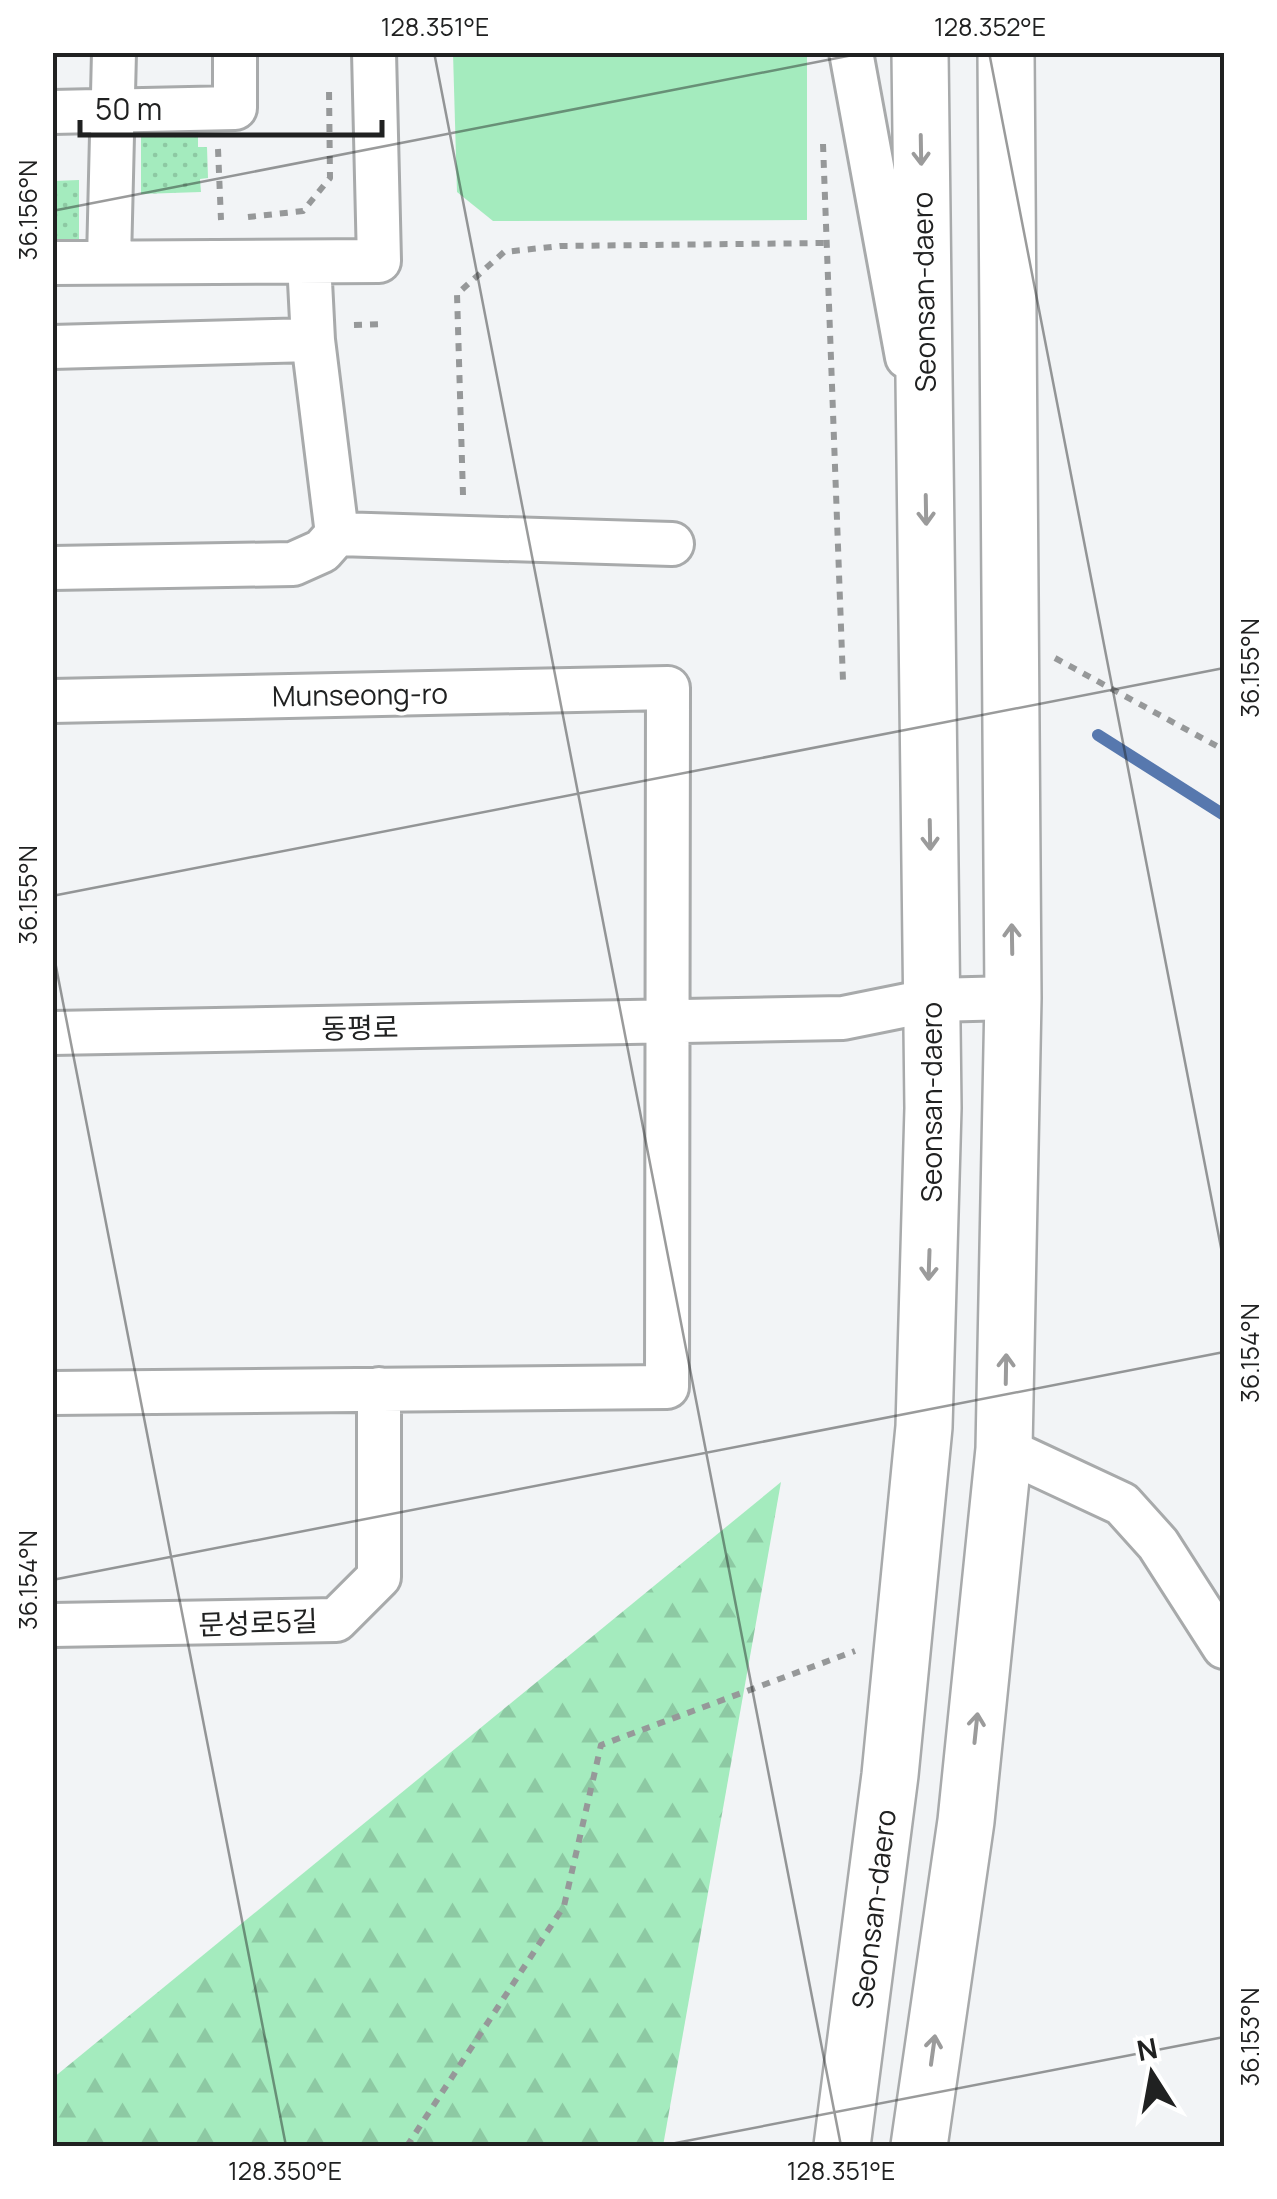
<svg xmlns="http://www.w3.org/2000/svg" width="1277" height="2199" viewBox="0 0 1277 2199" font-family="Manrope,'Noto Sans KR',sans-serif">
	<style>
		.grass { fill: url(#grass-dots) }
		.forest { fill: url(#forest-firs) }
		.park { fill: #a4ebbe }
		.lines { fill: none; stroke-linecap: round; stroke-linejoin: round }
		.stream { stroke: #5778ae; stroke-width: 12 }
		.minor-casing { stroke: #a8aaab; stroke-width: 48 }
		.major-casing { stroke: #a8aaab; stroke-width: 60 }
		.path { stroke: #969899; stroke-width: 6; stroke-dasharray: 8 8; stroke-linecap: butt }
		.minor { stroke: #fff; stroke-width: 42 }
		.major { stroke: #fff; stroke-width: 55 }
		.oneway { stroke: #9b9b9b }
		.ticks { fill: none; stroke: #202121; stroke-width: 2.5; stroke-opacity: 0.45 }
		.labels { text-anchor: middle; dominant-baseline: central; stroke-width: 8; stroke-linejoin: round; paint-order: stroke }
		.street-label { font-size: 28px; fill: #202121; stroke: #fff }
		.neatline { fill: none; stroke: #202121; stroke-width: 4 }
		.ticks-label { font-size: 25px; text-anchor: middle; fill: #202121 }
	</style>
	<defs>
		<pattern id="grass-dots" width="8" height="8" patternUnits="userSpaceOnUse" patternTransform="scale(2.5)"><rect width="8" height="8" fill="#a4ebbe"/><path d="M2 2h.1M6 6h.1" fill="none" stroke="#8dc9a3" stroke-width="1.8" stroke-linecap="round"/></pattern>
		<pattern id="forest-firs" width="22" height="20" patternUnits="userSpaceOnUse" patternTransform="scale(2.5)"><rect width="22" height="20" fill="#a4ebbe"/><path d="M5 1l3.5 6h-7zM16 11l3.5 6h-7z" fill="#8dc9a3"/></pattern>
	</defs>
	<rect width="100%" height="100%" fill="#f2f4f6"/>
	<!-- grass -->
	<path class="grass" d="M198,131V147H207L208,178L200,179L201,192L141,194V132Z
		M79,180V241H53V181Z"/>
	<!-- forest -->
	<path class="forest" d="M781,1482L663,2146H53V2078Z"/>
	<!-- park -->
	<path class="park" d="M453,53H807V220L493,221L457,192Z"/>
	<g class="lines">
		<!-- stream -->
		<path class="stream" d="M1098,735L1224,815"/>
		<!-- minor casing -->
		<g class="minor-casing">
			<path id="minor" d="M851,52L907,357
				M52,112L235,108V52
				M109,260L114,52
				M52,263L379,261L374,52
				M52,347L313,340
				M337,534L672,544
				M52,568L293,564L322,551L337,534L313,340L309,262
				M52,701L668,688L667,1387L52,1393
				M52,1033L843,1018L932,1000L1013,998
				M1004,1449L1122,1504L1158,1544L1224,1647
				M52,1625L336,1620L379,1577V1389"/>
		</g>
		<!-- major casing -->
		<g class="major-casing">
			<path id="major" d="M842,2146L890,1775L924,1427L933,1108L920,52
				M919,2146L966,1821L1004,1449L1013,998L1006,52"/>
		</g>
		<!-- path -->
		<path class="path" d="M823,144L843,681
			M218,149L221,220
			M248,217L303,211L330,178L329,89
			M354,325L385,324
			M463,495L457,294L504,252L560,246L826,243
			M1055,658L1224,750
			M407,2146L564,1906L601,1745L855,1651"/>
		<!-- minor -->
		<use href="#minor" class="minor"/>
		<!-- major -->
		<use href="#major" class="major"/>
	</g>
	<!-- one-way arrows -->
	<defs><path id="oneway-shaft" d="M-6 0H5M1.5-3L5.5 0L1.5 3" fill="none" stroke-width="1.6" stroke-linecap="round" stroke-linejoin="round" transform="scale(2.5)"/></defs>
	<g class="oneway">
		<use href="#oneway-shaft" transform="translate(921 150) rotate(89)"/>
		<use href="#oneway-shaft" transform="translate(926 510) rotate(89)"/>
		<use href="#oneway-shaft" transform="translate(930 835) rotate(89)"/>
		<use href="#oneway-shaft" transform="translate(1012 939) rotate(-91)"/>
		<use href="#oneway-shaft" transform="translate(929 1265) rotate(92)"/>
		<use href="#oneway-shaft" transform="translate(1006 1369) rotate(-89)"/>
		<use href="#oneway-shaft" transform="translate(976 1728) rotate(-84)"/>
		<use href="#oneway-shaft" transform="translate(933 2050) rotate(-82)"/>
	</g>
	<!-- ticks -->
	<path class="ticks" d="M434,52L841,2146M989,52L1224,1263M52,211L868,52M52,896L1224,668M52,946L286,2146M52,1580L1224,1352M660,2146L1224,2037"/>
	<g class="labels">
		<!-- street labels -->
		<g class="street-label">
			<text transform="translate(923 292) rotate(-91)">Seonsan-daero</text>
			<text transform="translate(360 694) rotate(-1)">Munseong-ro</text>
			<text transform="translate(360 1027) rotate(-1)">동평로</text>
			<text transform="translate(931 1102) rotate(-90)">Seonsan-daero</text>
			<text transform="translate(258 1622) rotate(-2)">문성로5길</text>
			<text transform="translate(873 1909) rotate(-83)">Seonsan-daero</text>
		</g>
	</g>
	<!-- border -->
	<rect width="1277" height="2199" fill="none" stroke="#ffffff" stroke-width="110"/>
	<!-- north arrow -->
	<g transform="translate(1152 2074) rotate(349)" stroke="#ffffff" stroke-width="8" paint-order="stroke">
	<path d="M0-8L18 38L0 25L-18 38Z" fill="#202121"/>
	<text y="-15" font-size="28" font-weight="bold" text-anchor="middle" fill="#202121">N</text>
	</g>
	<!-- scale -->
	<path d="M80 120v15h302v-15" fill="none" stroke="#202121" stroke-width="5"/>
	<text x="95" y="120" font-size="30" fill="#202121" stroke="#ffffff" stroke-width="8" paint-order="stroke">50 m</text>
	<rect x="55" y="55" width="1167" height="2089" class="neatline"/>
	<g class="ticks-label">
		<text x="435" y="36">128.351°E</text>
		<text x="990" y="36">128.352°E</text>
		<text transform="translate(28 210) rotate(-90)" y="9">36.156°N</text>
		<text transform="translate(1250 668) rotate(-90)" y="9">36.155°N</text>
		<text transform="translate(28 895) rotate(-90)" y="9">36.155°N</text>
		<text transform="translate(1250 1353) rotate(-90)" y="9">36.154°N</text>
		<text transform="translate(28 1580) rotate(-90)" y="9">36.154°N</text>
		<text transform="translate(1250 2037) rotate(-90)" y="9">36.153°N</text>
		<text x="285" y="2180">128.350°E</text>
		<text x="841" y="2180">128.351°E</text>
	</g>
</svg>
